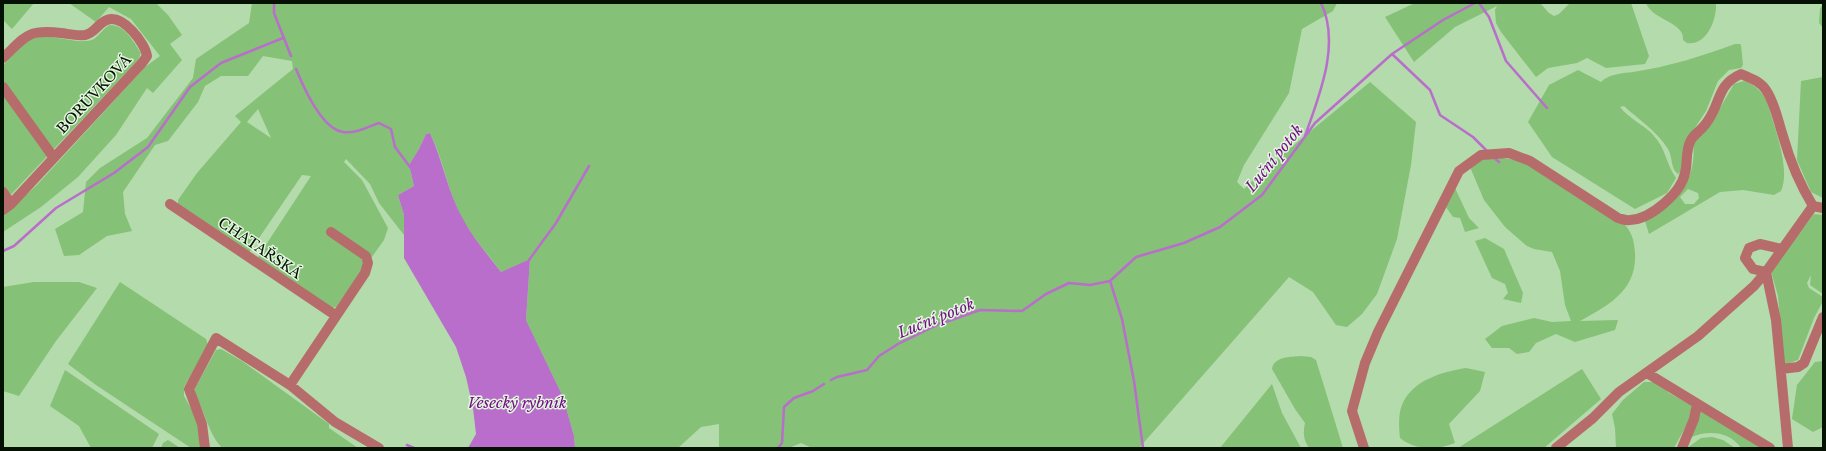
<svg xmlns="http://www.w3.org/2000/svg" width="1826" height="451" viewBox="0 0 1826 451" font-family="'Libre Baskerville',serif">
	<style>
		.green { fill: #85c176; fill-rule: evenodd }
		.water { fill: #b96ecb }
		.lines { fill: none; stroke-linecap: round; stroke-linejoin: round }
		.stream { stroke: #b96ecb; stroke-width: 2.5 }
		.minor { stroke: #b76c6c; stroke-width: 10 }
		.labels { text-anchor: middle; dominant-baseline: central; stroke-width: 3; stroke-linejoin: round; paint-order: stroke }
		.street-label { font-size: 14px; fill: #051103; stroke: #e2f6dd }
		.water-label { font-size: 15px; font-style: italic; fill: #720f86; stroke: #e2f6dd }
	</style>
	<rect width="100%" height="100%" fill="#b4dbab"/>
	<!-- green -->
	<path class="green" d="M3,3H34L12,29L3,20Z
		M69,3H156L168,15L182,35L170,44L182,60L153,93L147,88L116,135L78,177L41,207L3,232V216L37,185L145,67L160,56L131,19L109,7L96,22Z
		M252,3H1337L1333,11L1302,29L1289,93L1244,165L1237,182L1244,189L1266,168L1370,82L1416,122L1411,165L1397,239L1377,294L1362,314L1347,327L1336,325L1313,292L1289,277L1139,448H812L801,443L789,448H719V424L701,427L678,448H575L574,436L563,397L526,320L530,259L501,272C489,255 473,238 463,220C448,193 444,161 430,133L426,134L419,149L409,165L414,186L398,195L404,215V235L379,203L370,184L346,159L344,162L362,180L388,228L384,240L336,307L331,308L260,261L258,257L311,176L302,175L250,251L247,252L178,204V200L197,173L241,122L235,116L293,69L292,61L263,56L248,76H221L205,86L198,102L168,141L155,145L123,192L125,214L132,231L107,236L79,255L64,256L55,229L83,212L86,182L100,168L147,138L193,78L196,59L249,23ZM258,109L271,138L247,122Z
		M1415,3H1540L1549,13L1554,16L1559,14L1570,3H1631L1649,56L1645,64L1606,68L1587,58L1577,63L1548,68L1536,77L1501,32L1496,23L1495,10L1497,6L1455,27L1414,62L1385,17Z
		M1646,3H1716C1717,19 1707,46 1687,43L1683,40C1685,22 1652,20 1646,3Z
		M1823,3V28L1819,23L1820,9Z
		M110,25C125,25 133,41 141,53L138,60L3,203V65C11,57 20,46 30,40C49,30 78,47 94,39C100,35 103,28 110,25Z
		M1735,44H1740L1741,45L1743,65L1741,68L1729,70L1718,81L1706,111L1688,138L1681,171L1678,174C1670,168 1673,157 1668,149C1657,131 1639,120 1624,106L1620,107C1629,119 1645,125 1654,136C1666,149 1666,164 1676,178L1667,193L1635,209L1552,157L1528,122L1549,85L1578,70L1601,82C1608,74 1624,73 1633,72C1668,67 1702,56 1735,44Z
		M1823,77V198L1811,192L1797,160L1801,81Z
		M1744,81C1755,84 1764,94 1768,104C1774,127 1791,169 1781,191L1774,195L1743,190L1720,192L1649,234L1645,221C1667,204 1690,190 1693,161C1694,155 1693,149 1694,142L1709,127L1734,84ZM1688,189L1698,193L1699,198L1694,204H1685L1680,197Z
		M1502,158L1524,161L1625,225C1633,234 1634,242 1635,253C1637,291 1608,305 1580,321L1618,320L1615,330L1575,342L1556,334L1536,343L1529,352L1517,354L1509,348H1492L1485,339L1502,326L1534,318L1552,322L1571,321L1565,305L1560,271L1552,252L1534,249L1527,246L1505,227L1484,200L1470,167L1480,159Z
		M1455,188L1469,218L1479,228L1465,232L1460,218L1453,217L1446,207Z
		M1814,214L1823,215V294L1810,285L1811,275L1807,283L1809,288L1823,297V301L1814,318L1798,360L1784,365L1778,296L1771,271Z
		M1485,238L1504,249L1523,293L1521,303L1503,299L1508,293L1505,284L1492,278L1475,241Z
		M34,282H79L97,288L56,341L19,396L3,391V287Z
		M120,282L206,339L208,345L184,387V396L196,417L201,448H191L96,385L68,364Z
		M221,349L242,361L329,424V428L358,448H222C212,437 209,426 203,412C200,403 195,398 195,388L216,350Z
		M1301,356L1311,357L1316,360L1343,448H1309C1303,439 1303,432 1305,423L1295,409L1272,369C1274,356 1291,357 1301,356Z
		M1823,361V427L1813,432L1792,419L1797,385L1815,362Z
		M1466,368L1485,372L1480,391L1449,424L1455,443C1437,450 1416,451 1400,438C1399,429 1398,414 1402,405C1412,380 1442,372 1466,368Z
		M1582,369L1601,399L1544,448H1458Z
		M65,370L159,434L152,448H91L79,426L50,406Z
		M1644,382H1657L1669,393L1691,405L1693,413L1674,448H1616L1615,428L1612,414L1623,400Z
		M1272,384L1282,413L1301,448H1220Z
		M1700,410L1763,448H1741C1729,430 1706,430 1689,438Z
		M1712,437L1723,440L1735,448H1687L1701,438Z
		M168,440L180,448H161L163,443Z"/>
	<!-- water -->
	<path class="water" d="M430,133C443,161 448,193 463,219C473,238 488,255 501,272L530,259L526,320L563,397L574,436L575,448H468L476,434L473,408L466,377L456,347L404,258V215L398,195L414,186L409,165L419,149L426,134Z"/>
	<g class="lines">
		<!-- stream -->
		<path class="stream" d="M274,3V13L291,56
			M1479,3L1489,17L1506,61L1547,108
			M1392,54L1430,90L1440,115L1473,137L1488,152
			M296,69C303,86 322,129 343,132C355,134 368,127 379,123L391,129L395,147L410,167
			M1305,136C1319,96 1341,44 1321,3
			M1493,157L1499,162
			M3,251L14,246L56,208L114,173L148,147L190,87L221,63L283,38
			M529,260L556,223L589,166
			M1110,281L1122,319L1134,381L1143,448
			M831,380L837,377L867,370L879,356L898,344L937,325L980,310L1022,311L1046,294L1069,283L1090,285L1110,281L1136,257L1184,243L1220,227L1262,195L1315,123L1392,54L1443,20L1475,3
			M407,445L414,448
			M778,448L782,443L784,407L794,398L813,391L824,384"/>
		<!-- minor -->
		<path class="minor" d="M3,58C26,36 27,29 61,33C69,34 77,36 85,35C95,33 98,23 107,20C123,14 145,43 147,56L142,63L11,204L3,210
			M3,87L54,158
			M3,192L11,204
			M170,204L335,315
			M1766,272L1776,320L1788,448
			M1766,272L1753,269L1745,258L1749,248L1760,244L1782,249
			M1781,369L1798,367L1804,363L1823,317
			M1647,373L1770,448
			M290,385L365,273L368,263L366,256L331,232
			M205,448L202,424L189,389L216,338L290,385L335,422L379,448
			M1364,448L1352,411L1365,363L1378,332L1459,171L1481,155L1509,153L1530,161L1618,218C1622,219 1626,221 1630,220C1651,219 1681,193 1685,173C1688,163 1685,150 1691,140C1695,133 1703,129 1707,122C1721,104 1716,85 1741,74C1750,78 1760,81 1766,90C1775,103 1778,121 1783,136C1790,161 1799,183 1813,206L1823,208
			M1556,448L1593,418L1619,392L1698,336L1754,286L1766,272L1813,206
			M1682,448L1694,419L1697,404"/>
	</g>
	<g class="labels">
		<!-- street labels -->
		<g class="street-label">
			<text transform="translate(94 94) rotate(-47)">BORŮVKOVÁ</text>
			<text transform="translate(260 248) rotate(34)">CHATAŘSKÁ</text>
		</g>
		<!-- water labels -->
		<g class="water-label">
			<text transform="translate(1274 158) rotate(-51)">Luční potok</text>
			<text transform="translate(936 318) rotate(-22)">Luční potok</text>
			<text x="517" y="402">Vesecký rybník</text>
		</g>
	</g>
	<!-- border -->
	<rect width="1826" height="451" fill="none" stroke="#051103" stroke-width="8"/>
</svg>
